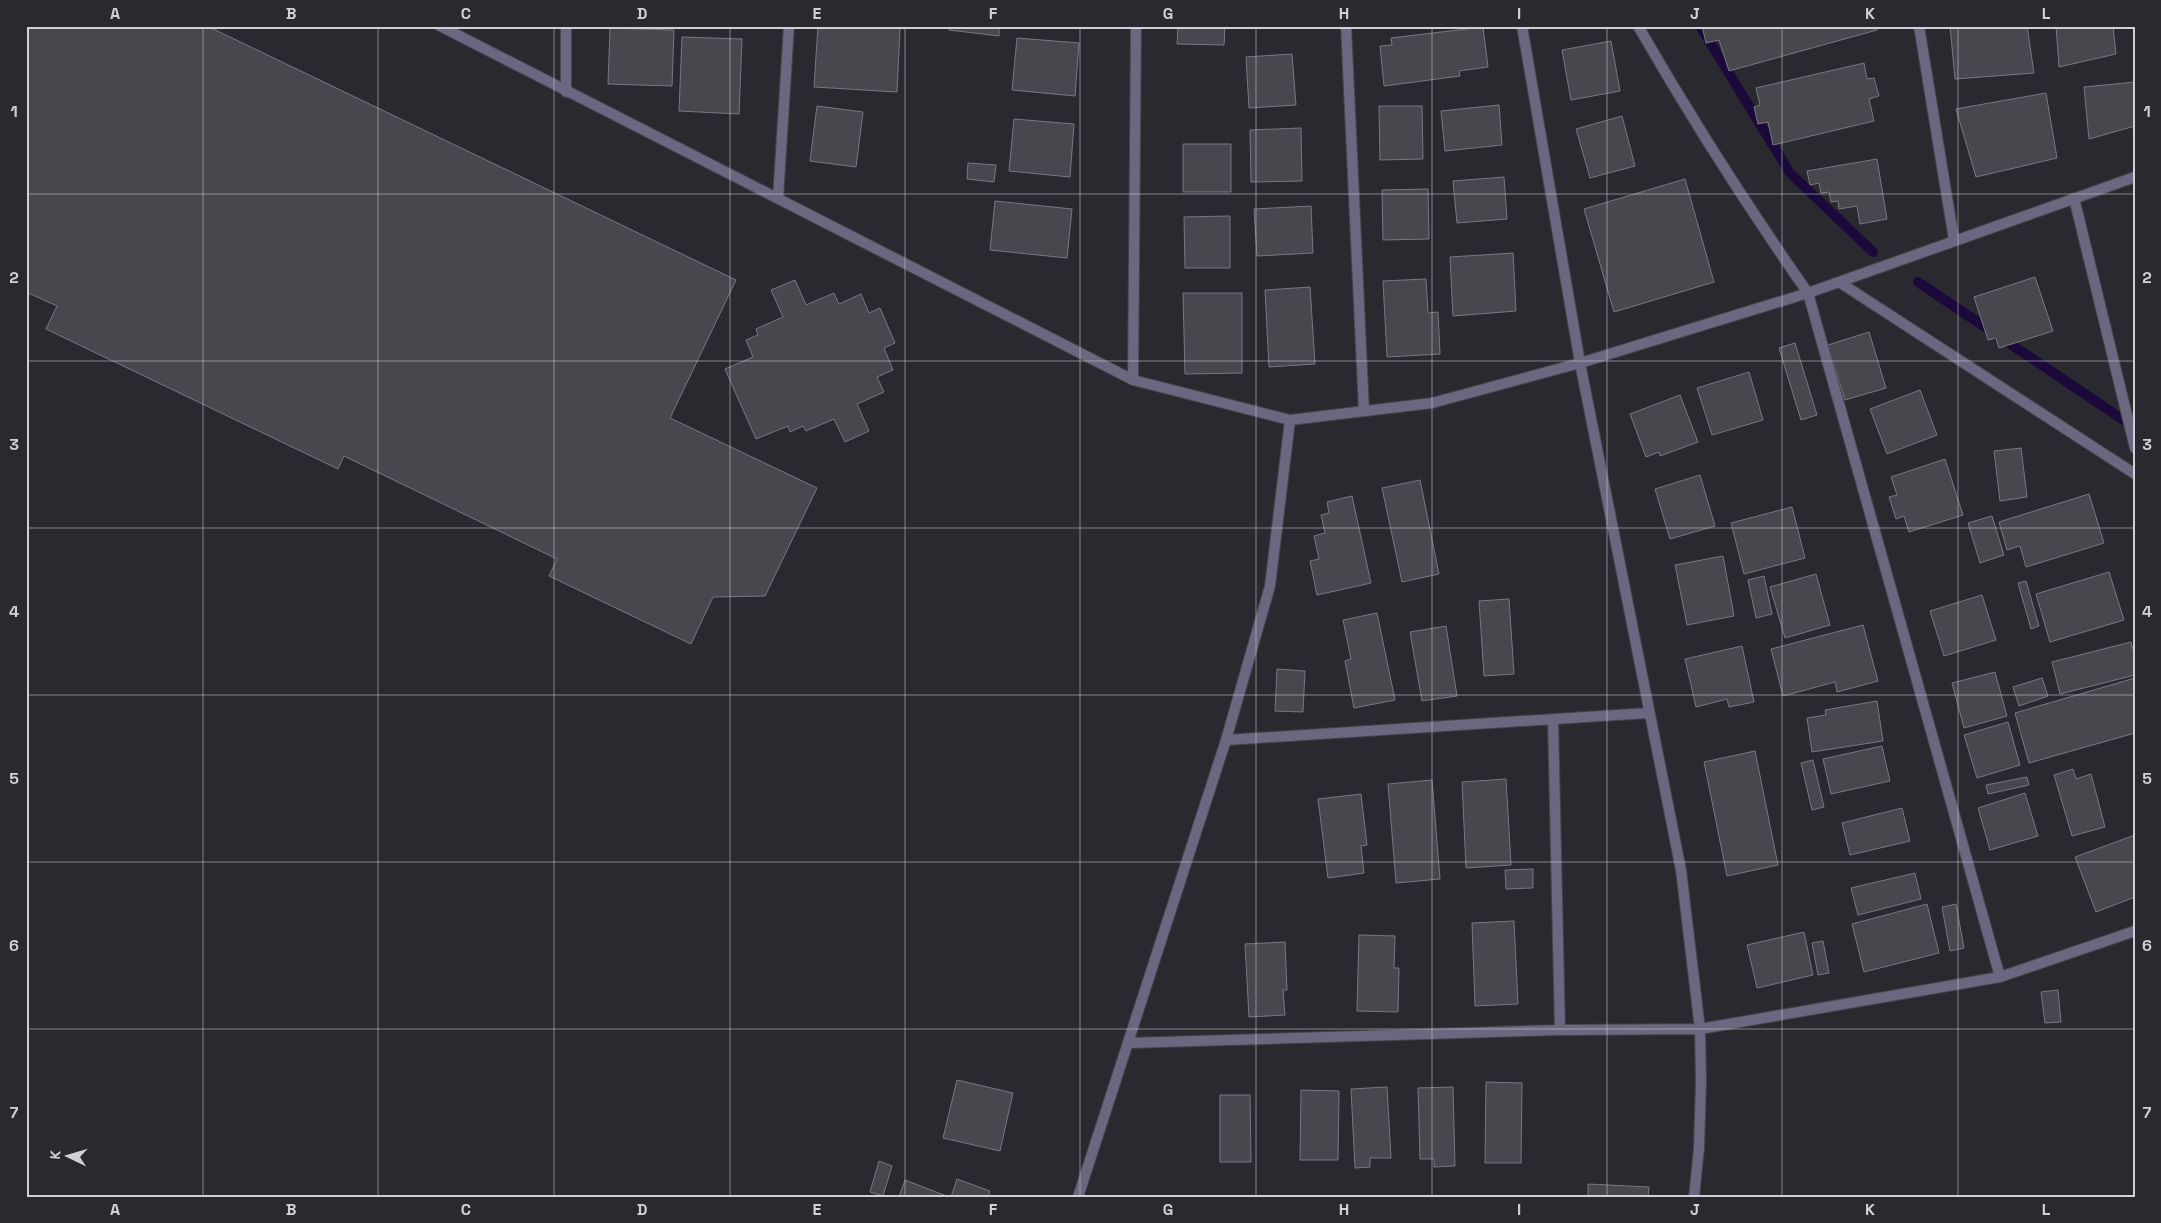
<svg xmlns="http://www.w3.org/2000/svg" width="2161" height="1223" viewBox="0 0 2161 1223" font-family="'Space Grotesk',sans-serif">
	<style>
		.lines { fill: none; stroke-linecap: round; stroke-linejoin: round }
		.stream { stroke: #1b093c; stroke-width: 10 }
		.building { fill: #48474e; stroke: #797880 }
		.minor-casing { stroke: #46444a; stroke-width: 12 }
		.tertiary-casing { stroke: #46444a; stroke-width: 12 }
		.minor { stroke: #6b6781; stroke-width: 10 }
		.tertiary { stroke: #6b6781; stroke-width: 10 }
		.grid { fill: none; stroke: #d1d0d5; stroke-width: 1; stroke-opacity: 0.55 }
		.neatline { fill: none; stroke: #d1d0d5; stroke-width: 2 }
		.grid-label { font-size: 16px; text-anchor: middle; font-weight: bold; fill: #d1d0d5 }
	</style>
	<rect width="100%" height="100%" fill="#2b2930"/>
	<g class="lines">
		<!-- stream -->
		<path class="stream" d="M1700,26L1790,173L1873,252
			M1918,282L2134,427"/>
	</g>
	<!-- building -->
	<path class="building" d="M26,26H207L736,280L670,418L817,488L765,596L713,597L691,644L549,576L557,559L344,456L338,469L46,329L57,306L26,292Z
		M818,26L900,28L897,92L814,87Z
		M950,26H999V36L949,30Z
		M1178,26H1225L1224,45L1177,44Z
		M1702,26H1876L1877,30L1729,71L1719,40L1706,43Z
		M1950,26H2027L2034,73L1955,79Z
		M2056,26H2113L2116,54L2059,67Z
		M1483,27L1488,67L1459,71L1460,76L1384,86L1380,46L1392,45L1391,38Z
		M610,28L674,30L672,86L608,84Z
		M682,37L742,39L739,114L679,111Z
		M1017,38L1079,43L1075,96L1012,90Z
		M1611,41L1620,91L1571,100L1562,50Z
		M1292,54L1296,105L1249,108L1246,57Z
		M1864,63L1867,79L1874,78L1879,96L1869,99L1874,121L1773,145L1768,122L1758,124L1754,107L1760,105L1756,88Z
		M2135,82V126L2089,139L2084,87Z
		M2046,93L2057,158L1976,177L1956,109Z
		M1499,105L1502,145L1445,151L1441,111Z
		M817,106L863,112L856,167L810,161Z
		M1379,106H1422L1423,159L1380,160Z
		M1622,116L1635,166L1590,178L1576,129Z
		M1014,119L1074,124L1070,177L1009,171Z
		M1301,128L1302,181L1251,182L1250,130Z
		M1183,144H1231V192H1183Z
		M1877,159L1887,219L1860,224L1857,206L1839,209L1838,201L1831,202L1829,192L1821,193L1819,183L1810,185L1807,171Z
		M968,163L996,165L994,182L967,179Z
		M1504,177L1507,219L1457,223L1453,181Z
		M1685,179L1714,282L1614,312L1584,209Z
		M1428,189L1429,239L1383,240L1382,190Z
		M995,201L1072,209L1067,258L990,250Z
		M1311,206L1313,253L1257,256L1254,209Z
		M1230,216V268H1185L1184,217Z
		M1513,253L1516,311L1453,316L1450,257Z
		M2035,277L2053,331L1999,348L1996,338L1988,340L1974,297Z
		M1426,279L1428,313L1438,312L1440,354L1387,357L1383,281Z
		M795,280L806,305L834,293L839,304L861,294L869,313L880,308L895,343L884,348L893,370L877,377L884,392L857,404L869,431L845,442L834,419L806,431L803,426L790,432L788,426L756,439L725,369L753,357L746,340L758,335L756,329L783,317L771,290Z
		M1310,287L1315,364L1269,367L1265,290Z
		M1183,293H1242V373L1185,374Z
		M1869,332L1886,388L1845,400L1828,345Z
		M1795,343L1817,415L1801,420L1779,348Z
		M1749,372L1763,420L1712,435L1697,388Z
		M1920,390L1937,435L1887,454L1870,409Z
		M1680,395L1698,442L1660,456L1659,452L1646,457L1630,414Z
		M2021,448L2027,497L2000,501L1994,451Z
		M1945,459L1963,515L1909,532L1904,516L1896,519L1889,497L1897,495L1891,477Z
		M1700,475L1715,526L1670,539L1655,489Z
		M1420,480L1439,574L1402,582L1382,488Z
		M2089,494L2104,543L2026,567L2020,546L2007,550L1999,522Z
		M1352,496L1371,583L1317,595L1310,561L1319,559L1314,536L1325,533L1321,515L1329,513L1327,502Z
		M1792,507L1805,558L1744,574L1731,523Z
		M1992,516L2004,555L1980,563L1968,523Z
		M1723,556L1734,616L1687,625L1675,565Z
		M2109,572L2124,620L2050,642L2036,594Z
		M1816,574L1830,625L1785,638L1770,587Z
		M1764,576L1772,614L1756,618L1748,580Z
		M2026,581L2039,626L2031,629L2018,583Z
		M1982,595L1996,640L1944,656L1930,611Z
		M1509,599L1514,674L1484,676L1479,601Z
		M1377,613L1395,700L1354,708L1345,661L1351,659L1343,620Z
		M1863,625L1878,681L1837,692L1835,682L1783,696L1771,649Z
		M1446,626L1457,696L1422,701L1410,632Z
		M2131,642L2135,658V675L2060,694L2052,662Z
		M1742,646L1754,702L1729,707L1727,699L1696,707L1685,659Z
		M1277,669L1305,671L1303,712L1275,711Z
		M1995,672L2007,716L1964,728L1952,683Z
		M2042,678L2048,696L2019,706L2013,687Z
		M2135,678V733L2029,763L2015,713Z
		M1877,701L1883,741L1812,752L1807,718L1826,715L1825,710Z
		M2008,722L2020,765L1977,778L1964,735Z
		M1882,746L1890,781L1831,794L1823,759Z
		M1755,751L1778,865L1727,876L1704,762Z
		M1813,760L1824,807L1812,810L1801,763Z
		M2073,769L2076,779L2091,774L2105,827L2072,836L2054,775Z
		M2027,777L2029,785L1988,794L1986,785Z
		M1506,779L1511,865L1466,868L1462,782Z
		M1432,780L1440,879L1396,883L1388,784Z
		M2025,793L2038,836L1990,850L1978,808Z
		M1361,794L1367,845L1361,846L1364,873L1328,878L1318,799Z
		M1902,808L1910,841L1850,855L1842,823Z
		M2135,835V897L2096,912L2075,857Z
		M1533,869V888L1506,889L1505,870Z
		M1915,873L1921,899L1858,915L1851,888Z
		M1927,904L1939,953L1864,972L1852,924Z
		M1956,904L1964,948L1950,951L1942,907Z
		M1514,921L1518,1004L1475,1006L1472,923Z
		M1804,932L1813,975L1757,988L1747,945Z
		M1359,935L1395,936L1394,968H1399L1398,1012L1357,1011Z
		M1823,941L1829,973L1818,975L1812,943Z
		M1285,942L1287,990H1283L1285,1015L1249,1017L1245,944Z
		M2058,990L2061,1022L2045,1023L2041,992Z
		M957,1080L1013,1093L1000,1151L943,1138Z
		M1486,1082L1522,1083L1521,1163H1485Z
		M1387,1087L1391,1158H1370V1167L1355,1168L1351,1089Z
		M1453,1087L1455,1166L1434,1167V1159H1420L1418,1088Z
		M1301,1090L1339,1091L1338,1160H1300Z
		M1220,1095H1250L1251,1162H1220Z
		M879,1161L892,1166L883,1196L870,1192Z
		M957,1179L990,1191L988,1197H951Z
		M905,1180L949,1197H899Z
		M1588,1184L1649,1187L1648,1197H1588Z"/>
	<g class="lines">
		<!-- minor casing -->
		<g class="minor-casing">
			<path id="minor" d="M566,26V92
				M1346,26L1364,411
				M1522,26L1580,363L1681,870L1700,1029L1701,1081L1699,1148L1694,1197
				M1919,26L1954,240
				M778,198L789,26
				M1808,293L2000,977
				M1133,380L1136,26
				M1553,719L1560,1030
				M1226,740L1648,713
				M1128,1043L1560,1030L1700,1029L2000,977L2135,931"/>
		</g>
		<!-- tertiary casing -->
		<g class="tertiary-casing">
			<path id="tertiary" d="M440,26L1133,380L1290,420L1432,403L1580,363L1808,293L2135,177
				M1638,26C1691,118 1747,206 1808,293
				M2074,198L2135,448
				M1839,282L2135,474
				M1078,1197L1226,740L1270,586L1290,420"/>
		</g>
		<!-- minor -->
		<use href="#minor" class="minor"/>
		<!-- tertiary -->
		<use href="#tertiary" class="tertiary"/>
	</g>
	<!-- grid -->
	<path class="grid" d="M203,26V1197M378,26V1197M554,26V1197M730,26V1197M905,26V1197M1080,26V1197M1256,26V1197M1432,26V1197M1607,26V1197M1782,26V1197M1958,26V1197M26,194H2135M26,361H2135M26,528H2135M26,695H2135M26,862H2135M26,1029H2135"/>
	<!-- border -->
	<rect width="2161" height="1223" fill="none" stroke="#2b2930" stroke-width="55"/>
	<!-- north arrow -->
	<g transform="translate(68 1156) rotate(275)" stroke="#2b2930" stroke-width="4" paint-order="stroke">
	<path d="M0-4L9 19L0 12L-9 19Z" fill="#d1d0d5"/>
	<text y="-8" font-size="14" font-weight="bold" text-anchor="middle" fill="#d1d0d5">K</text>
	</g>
	<rect x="28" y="28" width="2106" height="1168" class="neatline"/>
	<g class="grid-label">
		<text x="115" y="19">A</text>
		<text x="291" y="19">B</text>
		<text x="466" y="19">C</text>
		<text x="642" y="19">D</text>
		<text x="817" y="19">E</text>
		<text x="993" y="19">F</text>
		<text x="1168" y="19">G</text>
		<text x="1344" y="19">H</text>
		<text x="1519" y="19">I</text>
		<text x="1695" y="19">J</text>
		<text x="1870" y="19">K</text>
		<text x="2046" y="19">L</text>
		<text x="14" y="117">1</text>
		<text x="2147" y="117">1</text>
		<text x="14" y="283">2</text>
		<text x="2147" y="283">2</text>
		<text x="14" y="450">3</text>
		<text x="2147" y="450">3</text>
		<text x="14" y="617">4</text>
		<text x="2147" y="617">4</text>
		<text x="14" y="784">5</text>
		<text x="2147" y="784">5</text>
		<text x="14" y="951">6</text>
		<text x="2147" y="951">6</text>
		<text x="14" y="1118">7</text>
		<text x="2147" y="1118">7</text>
		<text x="115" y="1215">A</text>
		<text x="291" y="1215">B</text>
		<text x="466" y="1215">C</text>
		<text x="642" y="1215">D</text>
		<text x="817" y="1215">E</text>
		<text x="993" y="1215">F</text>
		<text x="1168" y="1215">G</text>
		<text x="1344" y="1215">H</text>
		<text x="1519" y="1215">I</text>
		<text x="1695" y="1215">J</text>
		<text x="1870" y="1215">K</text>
		<text x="2046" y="1215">L</text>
	</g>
</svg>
